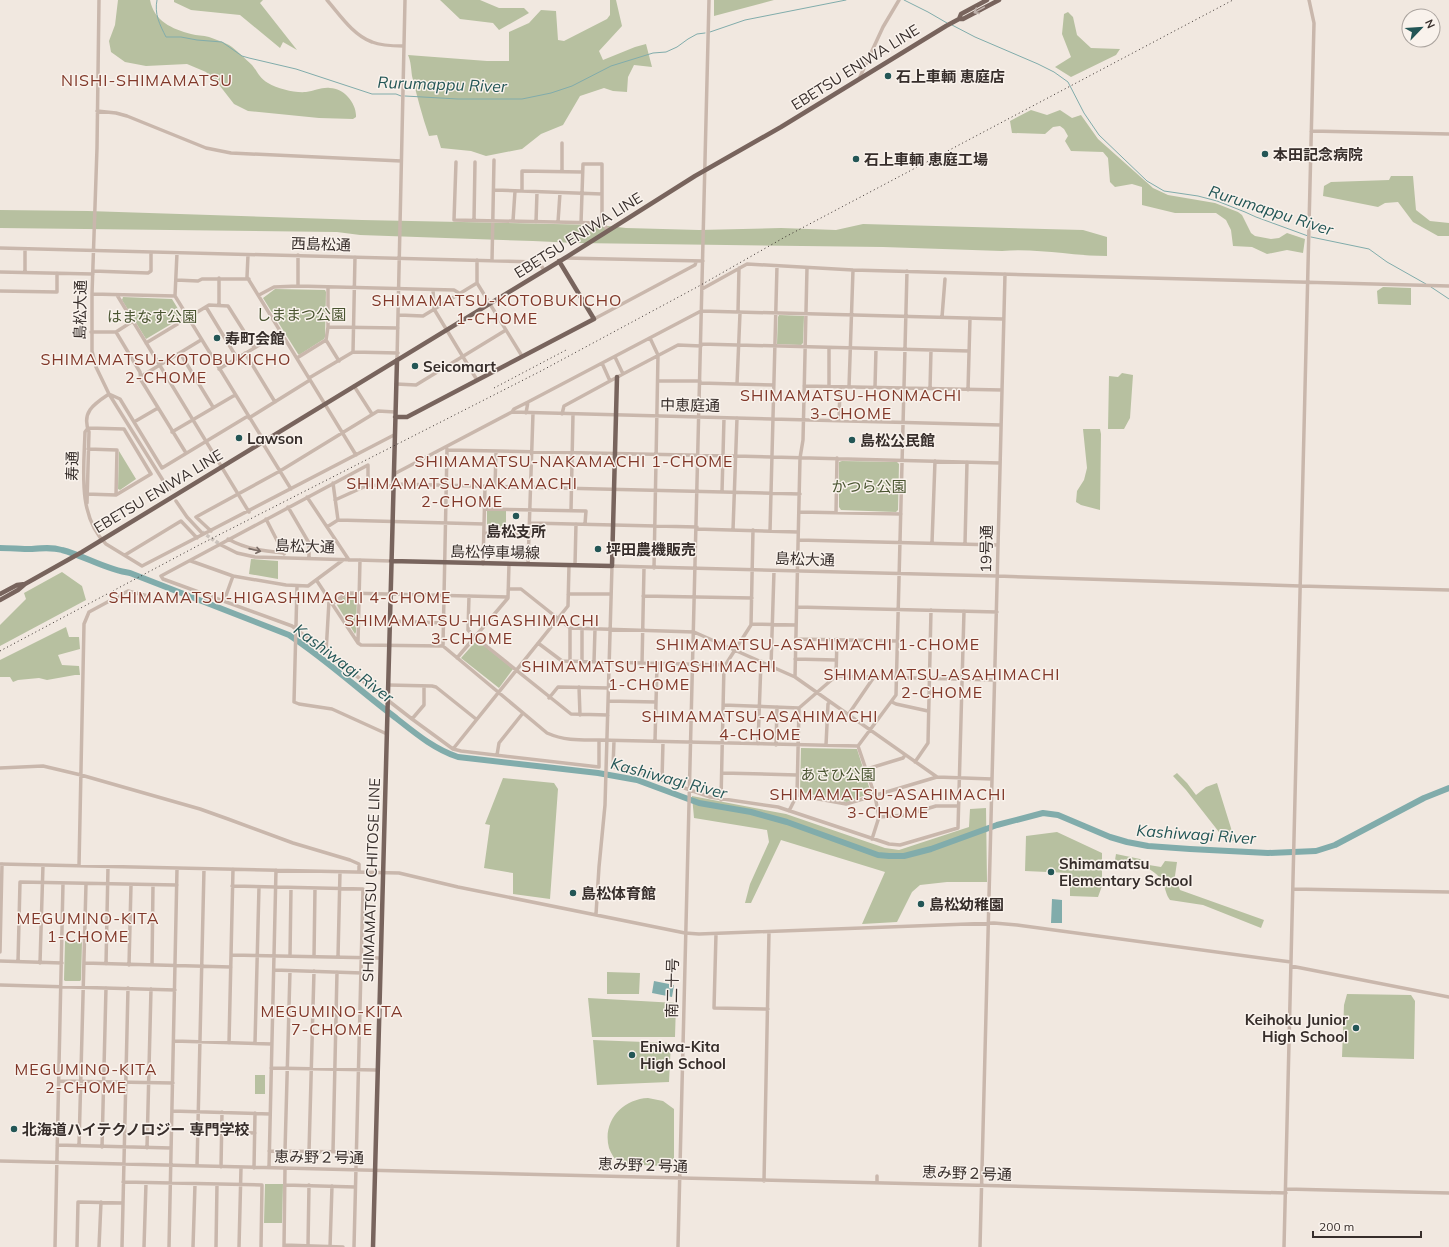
<svg xmlns="http://www.w3.org/2000/svg" width="1449" height="1247" viewBox="0 0 1449 1247" font-family="Mulish,'Noto Sans JP',sans-serif">
	<style>
		.green { fill: #b7c0a0 }
		.water { fill: #81acab }
		.lines { fill: none; stroke-linecap: round; stroke-linejoin: round }
		.stream { stroke: #81acab; stroke-width: 1 }
		.river { stroke: #81acab; stroke-width: 6 }
		.minor-tunnel { stroke: #ccc3bc; stroke-width: 3.5; stroke-dasharray: 3.5 2; stroke-linecap: butt }
		.minor { stroke: #c9b7ac; stroke-width: 3.5 }
		.major { stroke: #78645d; stroke-width: 4.5 }
		.rail { stroke: #372e2b; stroke-width: 1; stroke-dasharray: 1 3; stroke-linecap: butt }
		.oneway { stroke: #bfb2ac }
		.oneway2 { stroke: #796c65 }
		.poi-dot { fill: #235656; stroke: #f9f2ec; stroke-width: 1.5 }
		.labels { text-anchor: middle; dominant-baseline: central; stroke-width: 3; stroke-linejoin: round; paint-order: stroke }
		.street-label { font-size: 15px; fill: #372e2b; stroke: #f9f2ec }
		.poi-label { font-size: 15px; font-weight: bold; fill: #372e2b; stroke: #f9f2ec; text-anchor: start }
		.park-label { font-size: 15px; fill: #495430; stroke: #f9f2ec }
		.neighbourhood-label { font-size: 16px; letter-spacing: 1px; fill: #813829; stroke: #f9f2ec }
		.water-label { font-size: 16px; font-style: italic; fill: #235656; stroke: #f9f2ec }
	</style>
	<rect width="100%" height="100%" fill="#f1e8e0"/>
	<!-- green -->
	<path class="green" d="M118,0H150C154,21 172,29 191,34C197,36 203,35 209,37C215,39 223,42 229,45C237,50 245,59 252,65C257,71 260,79 268,83C278,89 295,93 306,92C314,91 322,87 330,88C344,88 357,104 356,117L353,119L319,118L248,111L234,104L220,86L206,72L187,64L146,66L125,62L111,52L109,41L115,25Z
		M174,0H263L260,3L297,50L283,42L280,48L240,15L191,10L174,2Z
		M440,0H480L499,8H524L529,13L499,30L493,23L460,19Z
		M610,0H616L622,26L599,51L603,60L635,47L646,44L652,67L634,65L628,77L627,92L613,91L604,88L580,96L563,125L541,134L522,149L486,156L471,151L441,148L437,135L429,136C422,116 417,96 412,76C411,68 411,62 408,55L487,61H509V32L529,23L541,10L556,11L558,40L564,41L607,19L610,15Z
		M714,0H774L714,16Z
		M1068,12L1073,17L1077,35L1091,48L1120,49L1116,55L1071,77L1055,67L1071,57L1062,34L1064,14Z
		M1031,110L1047,115L1060,110L1072,118L1081,115L1098,139L1153,188L1168,195L1215,203L1238,212L1242,215L1251,233L1255,236L1271,239L1279,238L1287,233L1305,239L1303,253L1287,250L1267,254L1252,247L1233,246L1231,230L1226,220L1216,213H1175L1142,205V187L1132,184L1115,187L1110,182L1108,158L1103,152L1071,151L1065,141L1068,136L1064,129L1060,126L1053,127L1045,134L1012,133L1010,121Z
		M1391,176H1413L1416,210L1430,221L1449,223V236H1438L1413,222L1398,202L1385,203L1378,207L1323,196L1324,186L1331,182L1389,180Z
		M0,210L88,211L362,220L599,225L626,228L699,230L781,228L836,230L863,224L1083,230L1107,237V256C1072,256 1037,248 1002,251L883,247L576,243L533,241L360,235L337,232L0,228Z
		M1383,287L1411,288V305L1378,304L1377,291Z
		M275,289L325,290L326,292L325,337L324,339L299,355L298,354L263,298Z
		M123,297L172,299L183,317L146,339L122,300Z
		M779,315L804,316L803,343L801,345L777,344L778,317Z
		M1122,373L1133,375L1130,418L1124,429H1108L1109,376L1118,377Z
		M1083,429H1100L1101,434L1100,510L1081,505L1076,502L1077,491L1084,480L1087,468Z
		M119,451L136,479L120,490L118,489Z
		M842,461L897,462L899,464L898,510L896,512L841,510L839,507V462Z
		M487,511H506V528H487Z
		M251,559L278,561V579L249,574Z
		M62,572L82,586L86,600L0,646V625L26,599L24,593Z
		M348,595L357,596L356,632L355,634L337,605L340,600Z
		M66,627L69,637H79L80,649L58,655L62,665L79,666L80,675H75L47,680L39,678L18,680L13,682L10,677H0V660Z
		M477,640L513,669L499,688L461,658Z
		M801,748L857,749L871,793L847,802L800,792Z
		M1177,773L1187,783L1196,795L1206,787L1217,783L1235,841H1226L1186,790L1173,776Z
		M503,778L554,783L558,789L550,899L513,894V873L484,868L490,825L485,824Z
		M692,796L786,814L885,848L899,850L969,827L970,809L986,808L987,882H947L920,885L912,892L897,922L862,924L885,872L781,840L751,903H745L750,884L769,842L767,830L694,818Z
		M1057,832L1102,853V886L1098,897L1070,896V873L1025,871L1026,836Z
		M1116,854L1140,859L1149,865L1161,867L1165,861L1177,862L1175,876L1180,890L1264,920L1261,928L1203,905L1170,900C1166,895 1166,890 1163,883C1154,865 1133,864 1115,860Z
		M65,941L82,942L81,980L80,981H65L64,980Z
		M607,972L640,973L639,994H607Z
		M1347,994L1411,995L1415,1001L1414,1059L1342,1057L1344,1005Z
		M588,998L676,1003L675,1037H592Z
		M593,1040L671,1043L669,1082L597,1085Z
		M255,1075H265V1094H255Z
		M648,1098L663,1101L674,1109V1158L666,1166L619,1164C615,1159 611,1154 609,1148C602,1122 622,1099 648,1098Z
		M265,1184H283L282,1223H264Z"/>
	<!-- water -->
	<path class="water" d="M1052,899L1062,900V923H1051Z
		M654,981L674,985L672,997L652,993Z"/>
	<g class="lines">
		<!-- stream -->
		<path class="stream" d="M157,0C154,14 160,25 166,37H181L197,40L222,42L242,56L249,58L296,69L372,94H396L401,96
			M904,0L928,12L947,23
			M952,25L975,37L1038,64L1054,72L1068,82L1084,113L1099,135L1147,181L1164,191L1198,196L1217,201L1245,212L1256,217L1308,236
			M710,32L745,20L846,0
			M405,96L458,99H522L551,93L572,86L611,66L653,53L666,52L677,47L688,39L697,34L705,33
			M1311,237L1369,249L1387,262L1426,284
			M1431,287L1449,299"/>
		<!-- river -->
		<path class="river" d="M0,548C10,548 21,549 31,549C42,548 52,547 62,550C85,556 106,570 130,573L289,635C327,660 360,691 396,718C415,733 434,749 458,757L598,773L637,780L699,803L751,812L787,822L878,855L889,856H904L931,849L997,825L1043,813L1058,815L1110,837L1127,842L1148,846L1190,849L1268,853L1316,851L1335,845L1424,798L1449,788"/>
		<!-- minor-tunnel -->
		<path class="minor-tunnel" d="M202,532L221,545"/>
		<!-- minor -->
		<path class="minor" d="M99,0L97,148L92,294V351L96,367L109,394L169,490
			M327,0C340,15 353,35 372,42C382,46 394,46 403,46
			M859,79L883,27L899,0
			M97,111L116,113L127,116L206,148L231,153L401,161
			M1311,131L1449,134
			M456,162L454,220L602,223
			M562,172V143
			M494,190L602,194
			M522,191V171L582,172
			M474,220L475,162
			M513,221L515,191
			M536,222L537,192
			M558,222L560,193
			M581,223L583,164H602V223L608,230
			M0,248L539,262L544,270
			M25,249V272
			M177,253L175,296L264,441
			M248,255L247,277L356,455
			M565,258L703,261
			M477,260V283L522,356
			M492,261L494,160
			M93,271L148,273L151,271V252
			M0,272L93,274
			M219,278V305
			M176,280L198,281L202,279H249
			M298,286V255
			M702,289L747,264L853,270L1449,286
			M433,290L434,309L477,380
			M0,291L57,292V273
			M92,294L175,296
			M117,295L249,512
			M259,295L274,287L298,286L454,290L459,293
			M206,307L237,358
			M738,312L739,268
			M399,315L423,316L477,283
			M942,317L945,279
			M594,319L695,265L696,262
			M328,327L398,328
			M91,332H116L140,372L141,380L186,453
			M116,332L133,321
			M650,338L658,355L654,568
			M326,340L339,361
			M146,343L209,305L228,306L254,347
			M701,344L969,351
			M353,352L355,257
			M180,353L213,407
			M245,353L275,402
			M297,358L326,340L328,327V288
			M397,360L405,0
			M602,363L610,381L623,374L615,357
			M219,369L281,332
			M623,374L678,345L701,346
			M140,377L201,340
			M309,378L353,352L398,353
			M658,381H700
			M700,383L774,385
			M396,384L416,385L506,330
			M737,384L740,313
			M354,386L372,414
			M804,386L1002,390
			M829,386V348
			M849,387L853,270
			M875,387L876,349
			M930,389L931,350
			M968,390L970,318
			M512,412L514,409L528,402
			M526,413L528,402L701,311L1003,319
			M562,414L564,406L610,381
			M249,418L310,380
			M839,420L840,387
			M134,422L158,408
			M88,428L85,432C84,468 77,516 106,544L142,566L394,435
			M172,432L235,395
			M262,442L291,489
			M88,449L117,450L116,495
			M447,450L735,456L1000,463
			M394,474L512,412L1001,425
			M333,483L338,520
			M394,484L800,494
			M368,485V465L161,576L163,579L292,626L412,719L453,749L461,751L599,767V740
			M495,486L496,452
			M722,492L724,418
			M86,494L116,495L151,474L124,429L88,428
			M307,497L349,560
			M335,500L368,485L393,486
			M176,501L187,517L201,532
			M87,503L89,432C81,412 94,404 109,394L120,399L162,468L248,416
			M288,507L309,543V559
			M485,509L586,511L585,524
			M571,511L573,414
			M799,512L901,514
			M836,513L837,458
			M266,519L284,554
			M530,523L697,527
			M327,527L338,520L484,524
			M696,529L798,532
			M733,530L737,418
			M211,531L196,517L280,471L378,411L395,412
			M770,531L777,266
			M484,533L529,534
			M228,539C246,549 263,551 284,553
			M798,540L998,545
			M932,543L935,461
			M965,544L967,462
			M221,545L237,553L255,557L391,561
			M125,555L181,521L197,538
			M191,561L233,576L286,585L308,586L343,560
			M483,564L485,487
			M528,564L533,413
			M575,565L576,524
			M317,581L358,643L361,645L443,646L547,733C565,741 581,740 599,740L858,746
			M297,586L294,702L299,704L332,709L387,734
			M508,589H521L570,628L694,632L795,677L937,777L992,779
			M568,594H611
			M469,596L468,630L475,637L571,714L608,715
			M643,596L752,598
			M224,601L233,576
			M332,604L347,593L508,597
			M797,607L997,612
			M390,621L444,623
			M751,624L796,625
			M796,639L897,641
			M358,642L360,560
			M538,643L562,661L724,665
			M443,646L447,449
			M326,653L329,601
			M457,658L508,598L509,564
			M795,659L836,660
			M570,662V628
			M582,662V628
			M594,662L595,629
			M642,664L644,568
			M771,666L774,571
			M836,676L995,680
			M795,677L800,458L803,440L807,268
			M388,685L432,686L436,687L476,719
			M579,687L580,715
			M549,698L558,687L609,688
			M608,701L656,702
			M892,702L896,704L928,711
			M723,705L799,708
			M848,715L874,677
			M412,719L424,705V686
			M614,741L613,767L636,771L710,797L778,807L889,844L900,845L958,828L964,611
			M655,741L657,664
			M758,744L761,661
			M776,745L777,707
			M826,745L828,704L830,702
			M858,746L896,695L907,271
			M858,746L875,796L879,817L872,839
			M453,749L568,606L569,565
			M497,755L499,743L523,713
			M915,762L928,743L931,610
			M0,768L43,766L81,775L200,809L228,819L293,843L350,860L359,864V872
			M867,769L903,758L905,755
			M722,773L797,775
			M662,780L663,742
			M797,795L846,804L937,777
			M721,800L724,665L726,664L751,625L753,530
			M789,811L797,795L799,708L836,676L837,639
			M879,817L906,815L936,806H958
			M0,864L399,873L458,887L685,933L699,934L994,923L1017,925L1291,962
			M79,866L84,624L89,612L128,591L148,596
			M232,886L363,889L354,1247
			M1293,889L1449,892
			M596,914L599,867L605,805L612,566L997,576L1300,586L1449,590
			M716,934L714,1008L768,1009
			M0,952L2,864
			M231,955L380,958
			M290,956L291,888
			M314,957L315,888
			M338,957L340,872
			M0,961L62,963
			M18,962L20,882L177,885
			M40,963L43,865
			M84,963L231,967
			M106,964L108,867
			M129,965L131,885
			M152,965L153,885
			M1291,966L1449,997
			M274,970L362,973
			M0,985L175,990
			M174,1041L272,1044
			M229,1043L233,869
			M255,1043L259,887
			M271,1068L377,1070
			M59,1081L173,1083
			M172,1111L270,1114
			M222,1132L255,1133
			M57,1145L171,1148
			M79,1146L86,884
			M102,1147L106,988
			M147,1148L151,989
			M269,1151L357,1152
			M285,1151L290,971
			M309,1152L314,971
			M333,1152L337,972
			M0,1161L1286,1193
			M197,1166L204,869
			M221,1167L222,1112
			M254,1168L255,1113
			M269,1168L276,870
			M877,1176V1183
			M764,1181L769,932
			M123,1182L262,1185L261,1247
			M285,1185L355,1187
			M1286,1189L1449,1193
			M284,1245L343,1247
			M308,1246L309,1185
			M55,1247L63,883
			M77,1247L78,1202L123,1203
			M99,1247L101,1202
			M122,1247L128,988
			M144,1247L146,1183
			M169,1247L177,869
			M193,1247L195,1184
			M216,1247L217,1184
			M239,1247L241,1168
			M284,1247L285,1168
			M330,1247L332,1186
			M678,1247L709,0
			M980,1247L1005,274
			M1284,1247L1311,144L1314,23L1309,0"/>
		<!-- major -->
		<path class="major" d="M959,19L961,14L987,0
			M395,417H407L594,319L559,261
			M391,561L612,566L617,377
			M0,594L17,585L25,584
			M0,600L18,590L25,584L82,552L565,258L695,176L781,127L946,26L959,19H963L999,0
			M373,1247L397,360"/>
		<!-- rail -->
		<path class="rail" d="M494,388L568,349
			M0,651L201,544L541,371L699,286L785,237L1233,0"/>
	</g>
	<!-- one-way arrows -->
	<defs><path id="oneway-shaft" d="M-6 0H5M1.5-3L5.5 0L1.5 3" fill="none" stroke-width="1.6" stroke-linecap="round" stroke-linejoin="round"/></defs>
	<use class="oneway" href="#oneway-shaft" transform="translate(979 10) rotate(151)"/>
	<use class="oneway2" href="#oneway-shaft" transform="translate(255 550) rotate(13)"/>
	<!-- markers -->
	<g class="poi-dot">
		<circle cx="888" cy="76" r="4"/>
		<circle cx="1265" cy="154" r="4"/>
		<circle cx="856" cy="159" r="4"/>
		<circle cx="217" cy="338" r="4"/>
		<circle cx="415" cy="366" r="4"/>
		<circle cx="239" cy="438" r="4"/>
		<circle cx="852" cy="440" r="4"/>
		<circle cx="516" cy="516" r="4"/>
		<circle cx="598" cy="549" r="4"/>
		<circle cx="1051" cy="872" r="4"/>
		<circle cx="573" cy="893" r="4"/>
		<circle cx="921" cy="904" r="4"/>
		<circle cx="1356" cy="1028" r="4"/>
		<circle cx="632" cy="1055" r="4"/>
		<circle cx="14" cy="1129" r="4"/>
	</g>
	<g class="labels">
		<!-- street labels -->
		<g class="street-label">
			<text transform="translate(855 67) rotate(-32)">EBETSU ENIWA LINE</text>
			<text transform="translate(578 235) rotate(-32)">EBETSU ENIWA LINE</text>
			<text transform="translate(321 244) rotate(2)">西島松通</text>
			<text transform="translate(80 310) rotate(-89)">島松大通</text>
			<text transform="translate(690 405) rotate(1)">中恵庭通</text>
			<text transform="translate(72 466) rotate(-89)">寿通</text>
			<text transform="translate(158 491) rotate(-31)">EBETSU ENIWA LINE</text>
			<text transform="translate(305 546) rotate(2)">島松大通</text>
			<text transform="translate(986 549) rotate(-89)">19号通</text>
			<text transform="translate(495 552) rotate(1)">島松停車場線</text>
			<text transform="translate(805 559) rotate(2)">島松大通</text>
			<text transform="translate(371 880) rotate(-88)">SHIMAMATSU CHITOSE LINE</text>
			<text transform="translate(672 988) rotate(-89)">南二十号</text>
			<text transform="translate(319 1157) rotate(1)">恵み野２号通</text>
			<text transform="translate(643 1165) rotate(2)">恵み野２号通</text>
			<text transform="translate(967 1173) rotate(2)">恵み野２号通</text>
		</g>
		<!-- poi labels -->
		<g class="poi-label">
			<text x="896" y="76">石上車輌 恵庭店</text>
			<text x="1273" y="154">本田記念病院</text>
			<text x="864" y="159">石上車輌 恵庭工場</text>
			<text x="225" y="338">寿町会館</text>
			<text x="423" y="366">Seicomart</text>
			<text x="247" y="438">Lawson</text>
			<text x="860" y="440">島松公民館</text>
			<text x="516" y="531" text-anchor="middle">島松支所</text>
			<text x="606" y="549">坪田農機販売</text>
			<text x="1059" y="863">Shimamatsu<tspan x="1059" dy="17">Elementary School</tspan></text>
			<text x="581" y="893">島松体育館</text>
			<text x="929" y="904">島松幼稚園</text>
			<text x="1348" y="1019" text-anchor="end">Keihoku Junior<tspan x="1348" dy="17">High School</tspan></text>
			<text x="640" y="1046">Eniwa-Kita<tspan x="640" dy="17">High School</tspan></text>
			<text x="22" y="1129">北海道ハイテクノロジー 専門学校</text>
		</g>
		<!-- park labels -->
		<g class="park-label">
			<text x="301" y="314">しままつ公園</text>
			<text x="152" y="316">はまなす公園</text>
			<text x="869" y="486">かつら公園</text>
			<text x="838" y="774">あさひ公園</text>
		</g>
		<!-- neighbourhood labels -->
		<g class="neighbourhood-label">
			<text x="147" y="80">NISHI-SHIMAMATSU</text>
			<text x="497" y="300">SHIMAMATSU-KOTOBUKICHO<tspan x="497" dy="18">1-CHOME</tspan></text>
			<text x="166" y="359">SHIMAMATSU-KOTOBUKICHO<tspan x="166" dy="18">2-CHOME</tspan></text>
			<text x="851" y="395">SHIMAMATSU-HONMACHI<tspan x="851" dy="18">3-CHOME</tspan></text>
			<text x="574" y="461">SHIMAMATSU-NAKAMACHI 1-CHOME</text>
			<text x="462" y="483">SHIMAMATSU-NAKAMACHI<tspan x="462" dy="18">2-CHOME</tspan></text>
			<text x="280" y="597">SHIMAMATSU-HIGASHIMACHI 4-CHOME</text>
			<text x="472" y="620">SHIMAMATSU-HIGASHIMACHI<tspan x="472" dy="18">3-CHOME</tspan></text>
			<text x="818" y="644">SHIMAMATSU-ASAHIMACHI 1-CHOME</text>
			<text x="649" y="666">SHIMAMATSU-HIGASHIMACHI<tspan x="649" dy="18">1-CHOME</tspan></text>
			<text x="942" y="674">SHIMAMATSU-ASAHIMACHI<tspan x="942" dy="18">2-CHOME</tspan></text>
			<text x="760" y="716">SHIMAMATSU-ASAHIMACHI<tspan x="760" dy="18">4-CHOME</tspan></text>
			<text x="888" y="794">SHIMAMATSU-ASAHIMACHI<tspan x="888" dy="18">3-CHOME</tspan></text>
			<text x="88" y="918">MEGUMINO-KITA<tspan x="88" dy="18">1-CHOME</tspan></text>
			<text x="332" y="1011">MEGUMINO-KITA<tspan x="332" dy="18">7-CHOME</tspan></text>
			<text x="86" y="1069">MEGUMINO-KITA<tspan x="86" dy="18">2-CHOME</tspan></text>
		</g>
		<!-- water labels -->
		<g class="water-label">
			<text transform="translate(442 84) rotate(2)">Rurumappu River</text>
			<text transform="translate(1271 210) rotate(18)">Rurumappu River</text>
			<text transform="translate(344 663) rotate(37)">Kashiwagi River</text>
			<text transform="translate(669 778) rotate(15)">Kashiwagi River</text>
			<text transform="translate(1196 834) rotate(4)">Kashiwagi River</text>
		</g>
	</g>
	<!-- north arrow -->
	<g transform="translate(1421 28) rotate(65)"><circle r="19" fill="#f9f2ec" stroke="#aba49f"/>
	<path d="M0-3L7 15L0 10L-7 15Z" fill="#235656"/>
	<text y="-6" font-size="11" font-weight="bold" text-anchor="middle" fill="#372e2b">N</text>
	</g>
	<!-- scale -->
	<path d="M1313 1231v6h108v-6" fill="none" stroke="#372e2b" stroke-width="2"/>
	<text x="1319" y="1231" font-size="12" fill="#372e2b" stroke="#f9f2ec" stroke-width="3" paint-order="stroke">200 m</text>
</svg>
